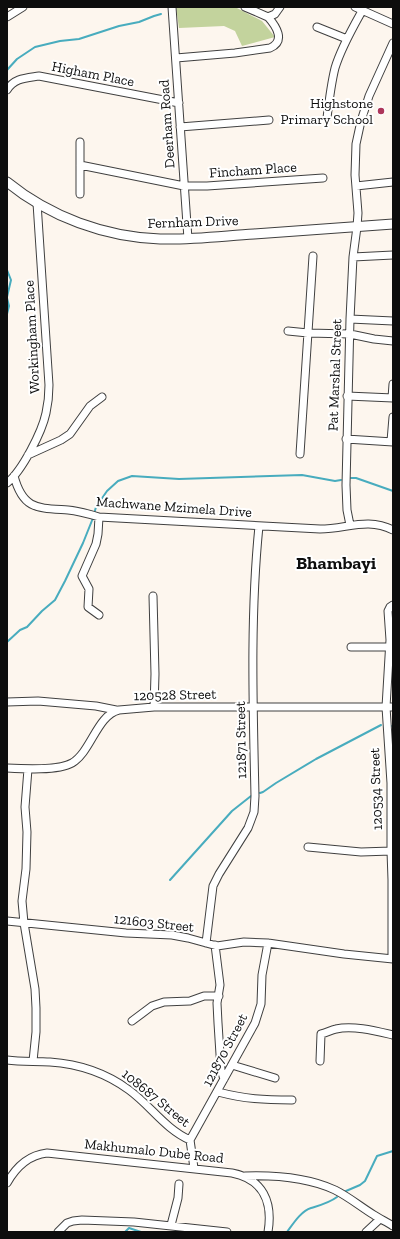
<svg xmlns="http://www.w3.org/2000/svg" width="400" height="1239" viewBox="0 0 400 1239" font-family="'Zilla Slab',serif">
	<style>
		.forest { fill: #c3d39d }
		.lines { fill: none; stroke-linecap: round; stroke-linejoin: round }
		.stream { stroke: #48acbe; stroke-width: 2 }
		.minor-casing { stroke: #404040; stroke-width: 9 }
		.tertiary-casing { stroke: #404040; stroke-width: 11 }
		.minor { stroke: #fff; stroke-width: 7 }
		.tertiary { stroke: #fff; stroke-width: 9 }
		.poi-dot { fill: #ad3559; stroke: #fff; stroke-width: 1.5 }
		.labels { text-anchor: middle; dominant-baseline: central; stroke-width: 4; stroke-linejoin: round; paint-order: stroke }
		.street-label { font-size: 14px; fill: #0d0d0d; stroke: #fff }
		.poi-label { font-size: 14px; fill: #0d0d0d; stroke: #fff; text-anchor: end }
		.district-label { font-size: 18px; font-weight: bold; fill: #0d0d0d; stroke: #fff }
	</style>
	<rect width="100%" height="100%" fill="#fdf6ee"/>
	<!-- forest -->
	<path class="forest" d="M176,7H235L262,21L275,37L242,46L235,31L224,26L179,28Z"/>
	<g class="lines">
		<!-- stream -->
		<path class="stream" d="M7,70L17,59L35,47L60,41L79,39L119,26L139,22L154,16L161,14
			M7,270L11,280L7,297
			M7,298L9,306L7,314
			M351,478H356L393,491
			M94,514L96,507L107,491L118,481L132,476L179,479L302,475L335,481L341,480
			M7,642L20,630L27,627L42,611L55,600L65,581L83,543L93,518
			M392,726H393
			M260,793L263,792L276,783L316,759L381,725
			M170,880L232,811L251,796
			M346,1191L360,1185L365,1181L377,1156L393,1151
			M125,1232L129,1228L141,1232
			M287,1232C293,1224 301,1211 311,1208C321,1205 329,1203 337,1197"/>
		<!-- minor casing -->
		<g class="minor-casing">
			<path id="minor" d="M172,7L188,239
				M245,7L268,17L275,14L280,7
				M355,7L393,24
				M7,17L23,7
				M317,27L347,39
				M176,58L235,53L270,48C286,41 276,26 268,17
				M7,90C14,78 26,78 39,76L179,103
				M327,118C329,101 331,84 335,68C341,48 352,29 362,11
				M180,127L269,120
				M80,142V194
				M80,165L184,186H207L323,178
				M356,186L393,182
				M353,257L393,255
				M350,319L393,321
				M288,331L308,333L350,334L374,339L393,341
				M347,396L393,398
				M392,398L393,384
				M346,439L393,442
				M391,441L393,417
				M300,454L313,256
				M28,455L61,440L70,434L90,406L102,397
				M14,476C23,510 38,508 68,510C79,511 89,514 99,517L320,529C347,529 367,517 393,530
				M7,483C22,471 42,432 46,413C48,404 49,395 49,385L37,203
				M99,517L98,534L96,544L82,576L89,589L88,607L99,615
				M350,525L347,510L346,485L350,319L353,257L357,227L358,213L355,175L356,144L361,121L369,96L393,43
				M153,596L155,674L154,707
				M351,647H390
				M7,702L38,701L96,706L116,710
				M7,768C24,769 58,771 72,763C91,752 97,715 119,710L154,707H393
				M28,769L25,807L27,832L26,869L22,901L24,923L35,989L36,1008V1032L33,1061
				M308,847L361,852L391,851
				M7,921L126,933L172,935L188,938L217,946L244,942L268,943L344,954L393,959
				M206,943L213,886L219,874L248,828L254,812L255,796C253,706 250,616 259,526
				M215,945L220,985L217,1003L218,1023L221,1070L224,1079
				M392,959V880L391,851V783L386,707L390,640L388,611L390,607L393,605
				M132,1021L152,1006L164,1002L190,1001L204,996H219
				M7,1060C21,1062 36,1061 50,1062C79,1064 106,1073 129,1090C151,1106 165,1129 190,1140L194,1168
				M320,1061L321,1034C326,1033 331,1030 336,1029C353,1025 376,1031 393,1035
				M232,1065L275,1078
				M218,1092C245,1099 264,1100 292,1100
				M190,1140L255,1023L261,1004L262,975L268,943
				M245,1176C274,1175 309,1178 335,1190C349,1197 361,1207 374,1215C380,1219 387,1222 393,1226
				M7,1183C16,1167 29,1155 47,1153L232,1173C263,1179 273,1202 268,1232
				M171,1225L178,1198L179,1184
				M58,1232L67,1223L73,1221L82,1220L134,1222L227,1232
				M366,1232L380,1219"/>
		</g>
		<!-- tertiary casing -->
		<g class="tertiary-casing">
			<path id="tertiary" d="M7,182C50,217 105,237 160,239C191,240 223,236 254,234C300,231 347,227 393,224"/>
		</g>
		<!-- minor -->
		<use href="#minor" class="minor"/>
		<!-- tertiary -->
		<use href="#tertiary" class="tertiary"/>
	</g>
	<!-- markers -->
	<circle class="poi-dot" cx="381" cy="111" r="4"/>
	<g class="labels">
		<!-- street labels -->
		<g class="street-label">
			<text transform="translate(93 74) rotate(11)">Higham Place</text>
			<text transform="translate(167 124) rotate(-94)">Deerham Road</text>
			<text transform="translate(253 170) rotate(-4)">Fincham Place</text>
			<text transform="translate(193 222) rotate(-2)">Fernham Drive</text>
			<text transform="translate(32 337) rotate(-93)">Workingham Place</text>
			<text transform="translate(335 375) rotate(-88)">Pat Marshal Street</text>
			<text transform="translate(174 507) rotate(4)">Machwane Mzimela Drive</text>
			<text transform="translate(175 695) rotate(-1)">120528 Street</text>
			<text transform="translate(241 740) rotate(-91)">121871 Street</text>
			<text transform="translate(376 789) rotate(-92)">120534 Street</text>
			<text transform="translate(154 923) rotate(6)">121603 Street</text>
			<text transform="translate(225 1050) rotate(-62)">121870 Street</text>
			<text transform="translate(156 1098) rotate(39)">108687 Street</text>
			<text transform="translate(154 1151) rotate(6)">Makhumalo Dube Road</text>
		</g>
		<!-- poi labels -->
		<g class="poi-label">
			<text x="373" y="103">Highstone<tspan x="373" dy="16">Primary School</tspan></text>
		</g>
		<!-- district labels -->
		<g class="district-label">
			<text x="336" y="563">Bhambayi</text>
		</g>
	</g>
	<!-- border -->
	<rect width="400" height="1239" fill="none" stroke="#0d0d0d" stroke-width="16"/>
</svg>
